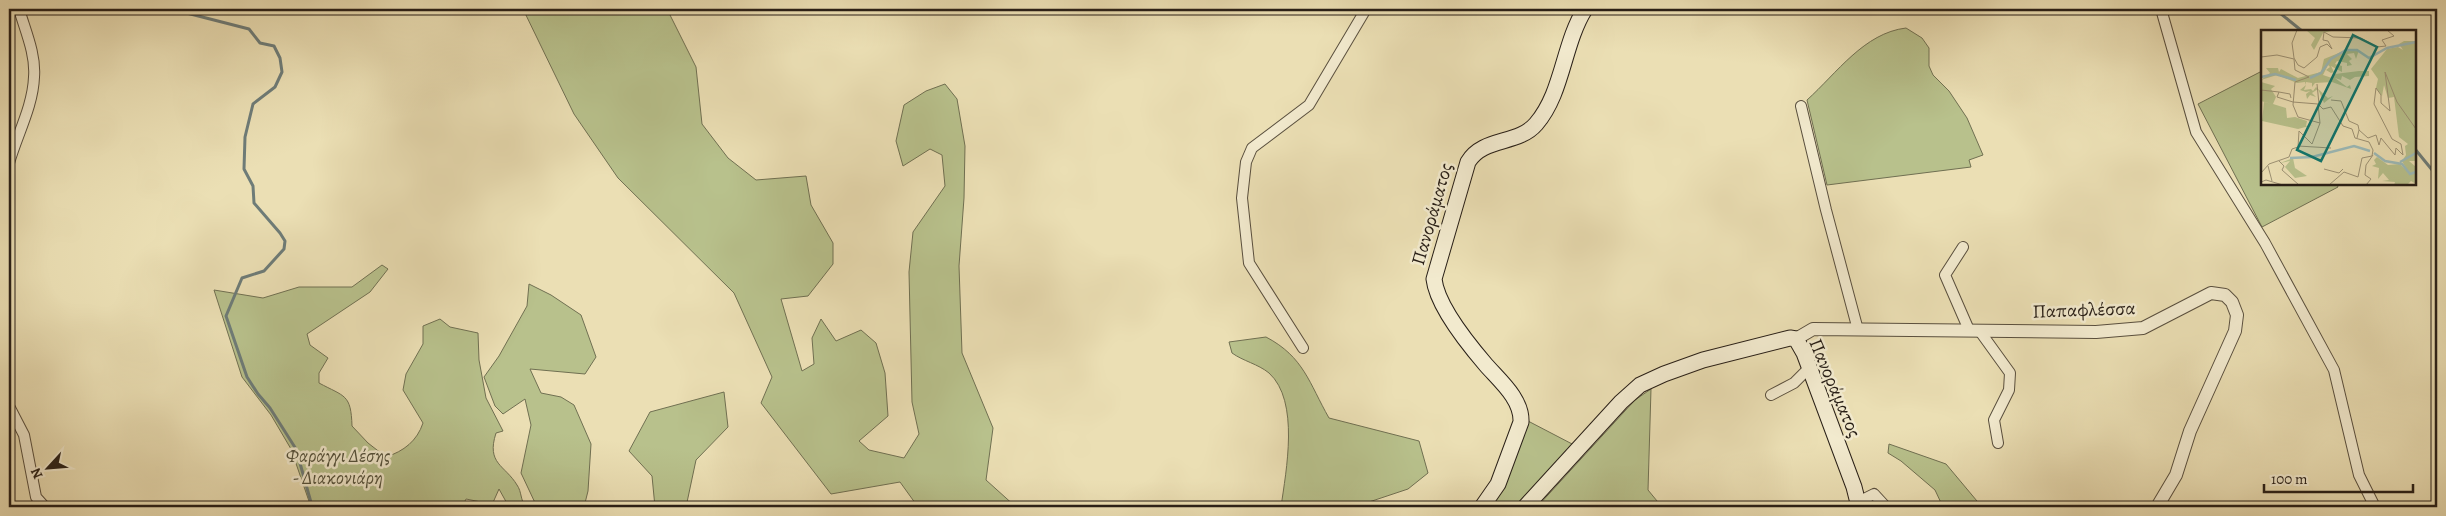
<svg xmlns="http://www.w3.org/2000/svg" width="2446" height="516" viewBox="0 0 2446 516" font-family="Alegreya,serif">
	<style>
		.green { fill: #b8c18c; stroke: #707052 }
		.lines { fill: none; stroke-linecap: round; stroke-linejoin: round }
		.stream { stroke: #6e7c78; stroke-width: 3 }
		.minor-casing { stroke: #594f3e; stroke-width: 12 }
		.tertiary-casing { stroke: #594f3e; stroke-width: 14 }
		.secondary-casing { stroke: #281f17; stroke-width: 17 }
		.minor { stroke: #f2eace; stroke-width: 10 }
		.tertiary { stroke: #f2eace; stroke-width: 12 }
		.secondary { stroke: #f2eace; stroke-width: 15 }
		.labels { text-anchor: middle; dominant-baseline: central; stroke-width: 5; stroke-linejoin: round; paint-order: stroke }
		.street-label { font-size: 19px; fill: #281f17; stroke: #f2eace }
		.park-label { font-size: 19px; font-style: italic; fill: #53503a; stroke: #f2eace }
		.inset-river { fill: none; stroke: #9cbab8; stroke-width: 2.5 }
		.inset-road { fill: none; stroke: #9d9275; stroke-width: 1 }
		.view { fill: #0f766e; fill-opacity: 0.15; stroke: #0f766e; stroke-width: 2.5 }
		.inset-edge { fill: none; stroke: #281f17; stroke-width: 2.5 }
	</style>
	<rect width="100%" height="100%" fill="#ebdfb4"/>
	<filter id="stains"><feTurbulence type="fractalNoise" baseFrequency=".004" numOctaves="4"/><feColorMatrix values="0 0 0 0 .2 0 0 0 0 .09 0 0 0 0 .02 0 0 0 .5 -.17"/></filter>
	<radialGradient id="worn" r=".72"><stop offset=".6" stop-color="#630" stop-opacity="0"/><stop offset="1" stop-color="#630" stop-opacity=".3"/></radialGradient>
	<!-- green -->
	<path class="green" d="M523,9H667L696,67L702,124L728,158L756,180L806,176L811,205L833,243V264L808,296L781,299L802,371L814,364L812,338L821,319L836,341L861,330L876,343L885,373L888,416L859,441L869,450L904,458L919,434L912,402L909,272L913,232L945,186L942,155L930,149L903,166L896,141L904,105L926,91L945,84L957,99L965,146L964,198L959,266L962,353L993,428L986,480L1016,507H918L900,482L831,494L761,403L772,377L734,293L618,178L574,114Z
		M1906,28L1922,38L1929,48V66L1933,75L1949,91L1967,118L1983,155L1969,160L1971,167L1827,185L1807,100C1837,73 1864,33 1906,28Z
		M2262,71V184H2337L2338,187L2262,227L2198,104Z
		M382,265L388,269L370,292L307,334L310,345L328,358L319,373V383C345,397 351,394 352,426L368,443L386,457C404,451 417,441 423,423L403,390L406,374L423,344V326L440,319L450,327L478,333L479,360L486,398L503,431L496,433C486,464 505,465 517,485C522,492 520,500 526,507H509L499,489L491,507H476L481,502L466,499L462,507H311L291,449L271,415L242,377L214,290L263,298L299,287H352Z
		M529,284L551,295L581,315L596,357L585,374L530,369L541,393L561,397L574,405L591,444L588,491L584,507H537L521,473L531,425L525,399L503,414L495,406L484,377L499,356L527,306Z
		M1266,337C1304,357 1309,383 1329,418L1419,441L1428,473L1408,489L1354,507H1281C1286,471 1300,401 1269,373C1258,364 1243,361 1232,353L1229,342Z
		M1651,389L1648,490L1662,507H1537L1635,400Z
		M724,392L728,427L696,460L686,507H655L652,476L629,451L650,412Z
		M1528,421L1576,446L1520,507H1487Z
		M1889,444L1946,464L1982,507H1943L1935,490L1901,461L1888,453Z"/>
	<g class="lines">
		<!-- stream -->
		<path class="stream" d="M171,9L249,29L260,43L274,46L280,58L282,72L275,87L253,104L245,137L244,169L253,186L254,203L280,233L285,241L284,249L264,271L242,278L226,316L247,377L258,394L270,408L296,449L312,506L315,507
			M2275,9L2302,31
			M2415,149L2437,176
			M322,507L337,505L344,507"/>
		<!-- minor casing -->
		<g class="minor-casing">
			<path id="minor" d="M2161,9L2196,132L2265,243L2334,370L2359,475L2375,507
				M1801,106L1826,210L1858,330
				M9,163C17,135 33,106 34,77C36,54 25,30 19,9
				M1963,247L1945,275L1969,330
				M1979,330L2010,373L2009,390L1994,420L1998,443
				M1303,348L1249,263L1242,198L1246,162L1252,148L1309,105L1366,9
				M1771,395L1794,383L1809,368
				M9,406L24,435L36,497L45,507
				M1858,502L1874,494L1886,507"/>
		</g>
		<!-- tertiary casing -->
		<g class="tertiary-casing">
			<path id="tertiary" d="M1796,339L1813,329L2096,332L2143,328L2211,293L2225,295L2232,302L2237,315L2235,331L2190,431L2176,475L2157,507"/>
		</g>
		<!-- secondary casing -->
		<g class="secondary-casing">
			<path id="secondary" d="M1482,507L1498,484L1521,422C1522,399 1500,381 1486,365C1468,344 1437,306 1434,279L1468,162C1483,137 1518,145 1536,124C1563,93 1563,44 1585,9
				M1525,507L1621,402L1640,385L1664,374L1703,360L1790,338L1796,339L1804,353L1854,487L1859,507"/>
		</g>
		<!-- minor -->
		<use href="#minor" class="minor"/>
		<!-- tertiary -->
		<use href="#tertiary" class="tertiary"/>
		<!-- secondary -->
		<use href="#secondary" class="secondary"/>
	</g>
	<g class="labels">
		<!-- street labels -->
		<g class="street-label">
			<text transform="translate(1432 214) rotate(-74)">Πανοράματος</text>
			<text transform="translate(2084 310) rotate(-2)">Παπαφλέσσα</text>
			<text transform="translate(1835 388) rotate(67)">Πανοράματος</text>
		</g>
		<!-- park labels -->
		<g class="park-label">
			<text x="338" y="456">Φαράγγι Δέσης<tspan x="338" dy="22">- Διακονιάρη</tspan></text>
		</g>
	</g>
	<!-- overview -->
	<g transform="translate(2261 30)">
		<rect width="155" height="155" fill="#ebdfb4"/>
		<path d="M45,0H74L62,3L53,20L50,15L54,8ZM143,11H155V131H148L155,137V154L150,151L146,155H133L134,152L121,151L128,150L122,143L117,149L118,138L111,136L115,134L113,130L116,127L127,135L139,134L147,142L141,131L145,125L144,116L147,114L138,107L133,67L127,68L123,55L121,66L115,58L117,49L110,39L126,19L137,17L142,20L138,14ZM85,20H98L95,29L93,23L86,24L91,29L88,31L91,35L86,36V33L76,31L74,34L81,36V42L70,36L73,42L70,43L65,40L69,37L67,35L62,45L71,48L74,44L98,41H108V46L94,47L89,50L81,46L80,50L74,48L86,57L89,55L90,59L71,52L54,53L51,57V53L45,52V55L43,60L50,59L52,61L55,57L67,68L72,66L63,73L57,59L51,63L55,67L49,65L46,69L45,64L49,61L45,62L39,60L45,55L44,52L36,53L16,45L0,50L9,43L5,38H17L18,42L20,39L37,48L60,42L63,29ZM0,52L14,56L10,59L15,67L12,74L25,78L26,88L34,87L46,91L45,96L52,95L37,99L1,91L3,72L11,74L0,71ZM32,128L34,138L46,146L34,148L24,137L29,131L19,133Z" fill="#b8c18c"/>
		<path class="inset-river" d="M0,47L14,44L35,50M49,48L60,43L70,29L85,20H96L108,28L126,18L155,12M113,123L124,131L141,134L149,144L155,142M29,128L51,127L93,116L109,121M139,132L155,123"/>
		<path class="inset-road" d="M0,27L16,25L33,29L34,40L48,47L34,52L32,75L37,87L59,93L57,74L62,79L70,77L82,96L91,99L94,108L108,112L112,120L111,126L101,128L97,147L83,142L68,155M33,28L37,35L43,38L56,27L59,17L66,14L71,19L67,11L62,10L63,2L72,7L100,8L116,17L125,16L121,10L133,6L126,0M33,28L31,13L36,0M56,54L58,74M0,60L18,62L16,67L32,72M18,62L29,64L30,68M70,70L80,71L88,91L97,95L98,100M32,72L57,74M96,108L98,100L107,108L115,105L118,115L120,108L134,125L135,118L142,125L140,114L131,109L113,74L115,58L120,65V73L129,81L124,42L136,72L155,99M37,116L70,118M18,131L23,136L21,140L38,155M7,136L11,151M63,139L78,143L82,139M0,143L8,134L28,127L31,119L37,117L38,101L51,114L59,93M0,152L5,150L22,155M105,155L110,149L104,145L105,135L112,125"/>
		<path class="view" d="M92,5L116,17L60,131L36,120Z"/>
		<rect width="155" height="155" class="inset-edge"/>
	</g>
	<!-- margin -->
	<rect width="2446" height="516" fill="none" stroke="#ebdfb4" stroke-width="30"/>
	<rect x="10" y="10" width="2426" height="496" fill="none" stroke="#281f17" stroke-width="2.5"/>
	<rect x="15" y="15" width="2416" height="486" fill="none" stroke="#281f17"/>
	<!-- north arrow -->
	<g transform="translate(48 468) rotate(244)" stroke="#f2eace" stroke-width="4" paint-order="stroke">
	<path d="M0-4L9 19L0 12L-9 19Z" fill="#281f17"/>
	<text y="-8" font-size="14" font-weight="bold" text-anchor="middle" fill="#281f17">N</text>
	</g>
	<!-- scale -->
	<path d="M2264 484v8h149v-8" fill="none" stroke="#281f17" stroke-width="2.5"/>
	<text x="2271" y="484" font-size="15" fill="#281f17" stroke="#f2eace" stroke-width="4" paint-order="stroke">100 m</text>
	<rect width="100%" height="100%" filter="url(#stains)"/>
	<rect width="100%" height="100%" fill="url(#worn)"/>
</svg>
